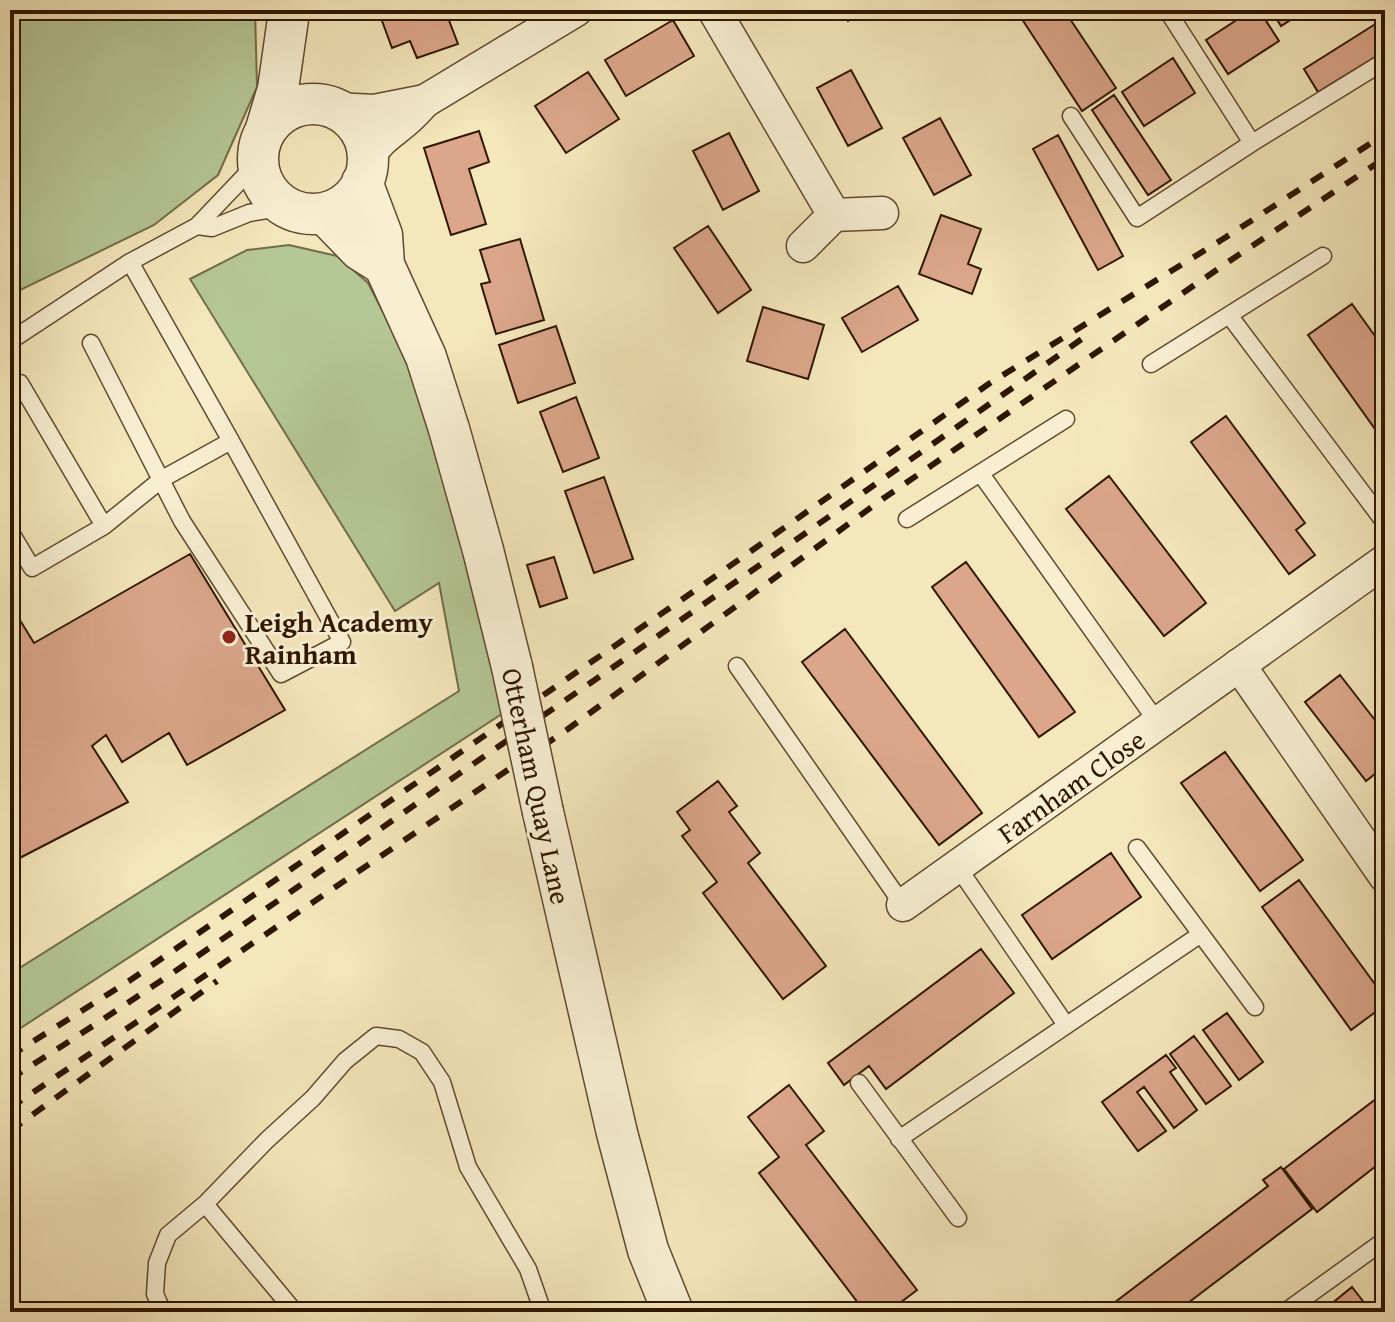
<svg xmlns="http://www.w3.org/2000/svg" width="1395" height="1322" viewBox="0 0 1395 1322" font-family="'Gentium Book Plus',serif">
	<style>
		.green { fill: #b5c795; stroke: #726e4a; stroke-width: 2 }
		.building { fill: #dba68a; stroke: #2f1600; stroke-width: 2 }
		.lines { fill: none; stroke-linecap: round; stroke-linejoin: round }
		.service-casing { stroke: #604a2f; stroke-width: 19 }
		.minor-casing { stroke: #604a2f; stroke-width: 35 }
		.tertiary-casing { stroke: #604a2f; stroke-width: 43 }
		.service { stroke: #f8efd3; stroke-width: 16 }
		.minor { stroke: #f8efd3; stroke-width: 32 }
		.tertiary { stroke: #f8efd3; stroke-width: 40 }
		.rail { stroke: #2f1600; stroke-width: 6; stroke-dasharray: 14 14; stroke-linecap: butt }
		.tertiary-bridge-casing { stroke: #604a2f; stroke-width: 43; stroke-linecap: butt }
		.tertiary-bridge { stroke: #f8efd3; stroke-width: 40 }
		.poi-dot { fill: #8f2418; stroke: #f8efd3; stroke-width: 3 }
		.labels { text-anchor: middle; dominant-baseline: central; stroke-width: 6; stroke-linejoin: round; paint-order: stroke }
		.poi-label { font-size: 28px; font-weight: bold; fill: #2f1600; stroke: #f8efd3; text-anchor: start }
		.street-label { font-size: 28px; fill: #2f1600; stroke: #f8efd3 }
	</style>
	<rect width="100%" height="100%" fill="#f4e7bb"/>
	<filter id="stains"><feTurbulence type="fractalNoise" baseFrequency=".0025" numOctaves="4"/><feColorMatrix values="0 0 0 0 .2 0 0 0 0 .09 0 0 0 0 .02 0 0 0 .5 -.17"/></filter>
	<radialGradient id="worn" r=".72"><stop offset=".6" stop-color="#630" stop-opacity="0"/><stop offset="1" stop-color="#630" stop-opacity=".3"/></radialGradient>
	<!-- green -->
	<path class="green" d="M10,10H255L257,87L218,175L154,225L10,295Z
		M289,245L337,256L368,283L423,389L511,708L10,1035V974L459,691L439,583L395,611L190,279L247,250Z"/>
	<!-- building -->
	<path class="building" d="M378,10H445L458,44L417,58L410,41L392,48Z
		M750,10H769L756,19Z
		M841,10H867L848,21Z
		M1016,10H1064L1116,88L1082,111Z
		M1252,10H1259L1279,41L1228,74L1206,40Z
		M1271,10H1306L1281,26Z
		M1385,18V51L1318,92L1304,69Z
		M673,20L694,56L626,96L605,60Z
		M1173,58L1195,93L1144,126L1122,92Z
		M851,70L882,128L848,146L817,88Z
		M588,72L619,119L566,153L535,106Z
		M1114,95L1171,180L1148,195L1092,110Z
		M940,118L971,175L934,195L903,138Z
		M479,131L489,162L469,169L486,224L451,235L424,148Z
		M729,133L759,191L723,210L693,151Z
		M1058,135L1123,256L1098,270L1033,149Z
		M941,215L981,229L968,264L981,269L972,294L919,274Z
		M708,226L751,290L718,313L674,248Z
		M520,239L544,320L496,334L481,284L490,282L480,250Z
		M898,286L918,320L862,352L842,318Z
		M1352,304L1385,350V443L1308,335Z
		M763,307L824,325L808,379L747,361Z
		M556,326L575,383L518,403L499,345Z
		M576,397L599,458L563,472L540,412Z
		M1226,416L1305,523L1296,530L1315,555L1289,574L1191,442Z
		M1109,476L1206,603L1164,636L1066,509Z
		M604,477L633,559L594,573L565,491Z
		M190,554L285,710L187,765L169,733L122,762L106,735L92,746L128,802L10,863V604L34,643Z
		M554,557L567,598L540,607L527,565Z
		M966,562L1075,712L1039,737L932,587Z
		M845,629L982,813L939,845L802,662Z
		M1340,675L1385,733V766L1366,781L1305,702Z
		M1225,752L1303,860L1260,891L1181,783Z
		M718,781L737,806L729,812L760,853L748,863L826,966L783,999L703,893L717,882L682,836L690,830L677,812Z
		M1111,853L1141,897L1052,959L1022,915Z
		M1299,880L1385,998V1005L1351,1030L1262,907Z
		M981,949L1014,993L886,1089L869,1066L844,1085L828,1063Z
		M1227,1013L1263,1062L1239,1080L1203,1030Z
		M1194,1036L1231,1086L1206,1104L1170,1054Z
		M1166,1055L1176,1068L1170,1072L1197,1110L1174,1128L1144,1087L1137,1092L1166,1131L1138,1151L1102,1102Z
		M789,1085L824,1131L806,1145L917,1290L888,1312H865L759,1173L779,1157L748,1117Z
		M1385,1092V1159L1317,1212L1284,1169Z
		M1281,1167L1312,1209L1176,1312H1108L1106,1309L1268,1186L1263,1180Z
		M1352,1287L1369,1309L1366,1312H1336L1330,1305Z
		M1087,1302L1094,1312H1074Z"/>
	<g class="lines">
		<!-- service casing -->
		<g class="service-casing">
			<path id="service" d="M1167,10L1252,143
				M1071,116L1137,218L1252,143L1385,61
				M197,226L212,228L249,213L286,207
				M1229,315L1385,523
				M10,341L130,262L197,226L257,163
				M91,343L182,521L281,674L342,642L231,441
				M1151,364L1323,256
				M20,383L104,526
				M981,474L1158,723
				M907,519L1066,419
				M10,531L32,568L104,526L162,479L231,441L130,262
				M737,666L903,905
				M1137,848L1255,1007
				M957,866L1066,1025
				M859,1083L958,1218
				M899,1139L1201,934
				M205,1204L295,1312
				M163,1312L155,1294L157,1263L168,1235L205,1204L267,1140L313,1098L345,1061L376,1036L399,1039L422,1052L442,1082L468,1167L528,1269L543,1312
				M1285,1312L1385,1240"/>
		</g>
		<!-- minor casing -->
		<g class="minor-casing">
			<g id="minor">
				<path d="M714,10L834,215"/>
				<path d="M335,109L374,111L425,101"/>
				<path d="M370,156C378,139 393,132 406,120C413,114 419,107 425,101L576,10"/>
				<path d="M803,246L834,215L882,213"/>
				<path d="M1239,665L1385,876"/>
				<path id="s1" d="M903,905L1385,561"/>
			</g>
		</g>
		<!-- tertiary casing -->
		<g class="tertiary-casing">
			<path id="tertiary" d="M258 159a55 55 0 1 1 110 0a55 55 0 1 1-110 0Z
				M265,132L278,89L289,12
				M362,182L382,235L384,265L426,357L449,429L483,550L512,667
				M325,214L360,250L384,265
				M543,812L617,1133L648,1250L673,1312"/>
		</g>
		<!-- service -->
		<use href="#service" class="service"/>
		<!-- minor -->
		<use href="#minor" class="minor"/>
		<!-- tertiary -->
		<use href="#tertiary" class="tertiary"/>
		<!-- rail -->
		<path class="rail" d="M10,1056L129,981L700,587L990,383L1223,239L1385,134
			M10,1079C160,985 305,882 450,780C663,633 875,485 1086,336
			M10,1108L568,729L884,498L1234,258L1385,158
			M10,1131L217,981"/>
		<!-- tertiary-bridge casing -->
		<g class="tertiary-bridge-casing">
			<path id="tertiary-bridge" d="M512,667L543,812"/>
		</g>
		<!-- tertiary-bridge -->
		<use href="#tertiary-bridge" class="tertiary-bridge"/>
	</g>
	<!-- markers -->
	<circle class="poi-dot" cx="229" cy="637" r="8"/>
	<g class="labels">
		<!-- poi labels -->
		<g class="poi-label">
			<text x="245" y="621">Leigh Academy<tspan x="245" dy="32">Rainham</tspan></text>
		</g>
		<!-- street labels -->
		<g class="street-label">
			<text stroke="none"><textPath href="#s1" startOffset="206">Farnham Close</textPath></text>
			<text transform="translate(537 786) rotate(78)">Otterham Quay Lane</text>
		</g>
	</g>
	<!-- margin -->
	<rect width="1395" height="1322" fill="none" stroke="#f4e7bb" stroke-width="40"/>
	<rect x="12" y="12" width="1371" height="1298" fill="none" stroke="#2f1600" stroke-width="4"/>
	<rect x="20" y="20" width="1355" height="1282" fill="none" stroke="#2f1600" stroke-width="2"/>
	<rect width="100%" height="100%" filter="url(#stains)"/>
	<rect width="100%" height="100%" fill="url(#worn)"/>
</svg>
